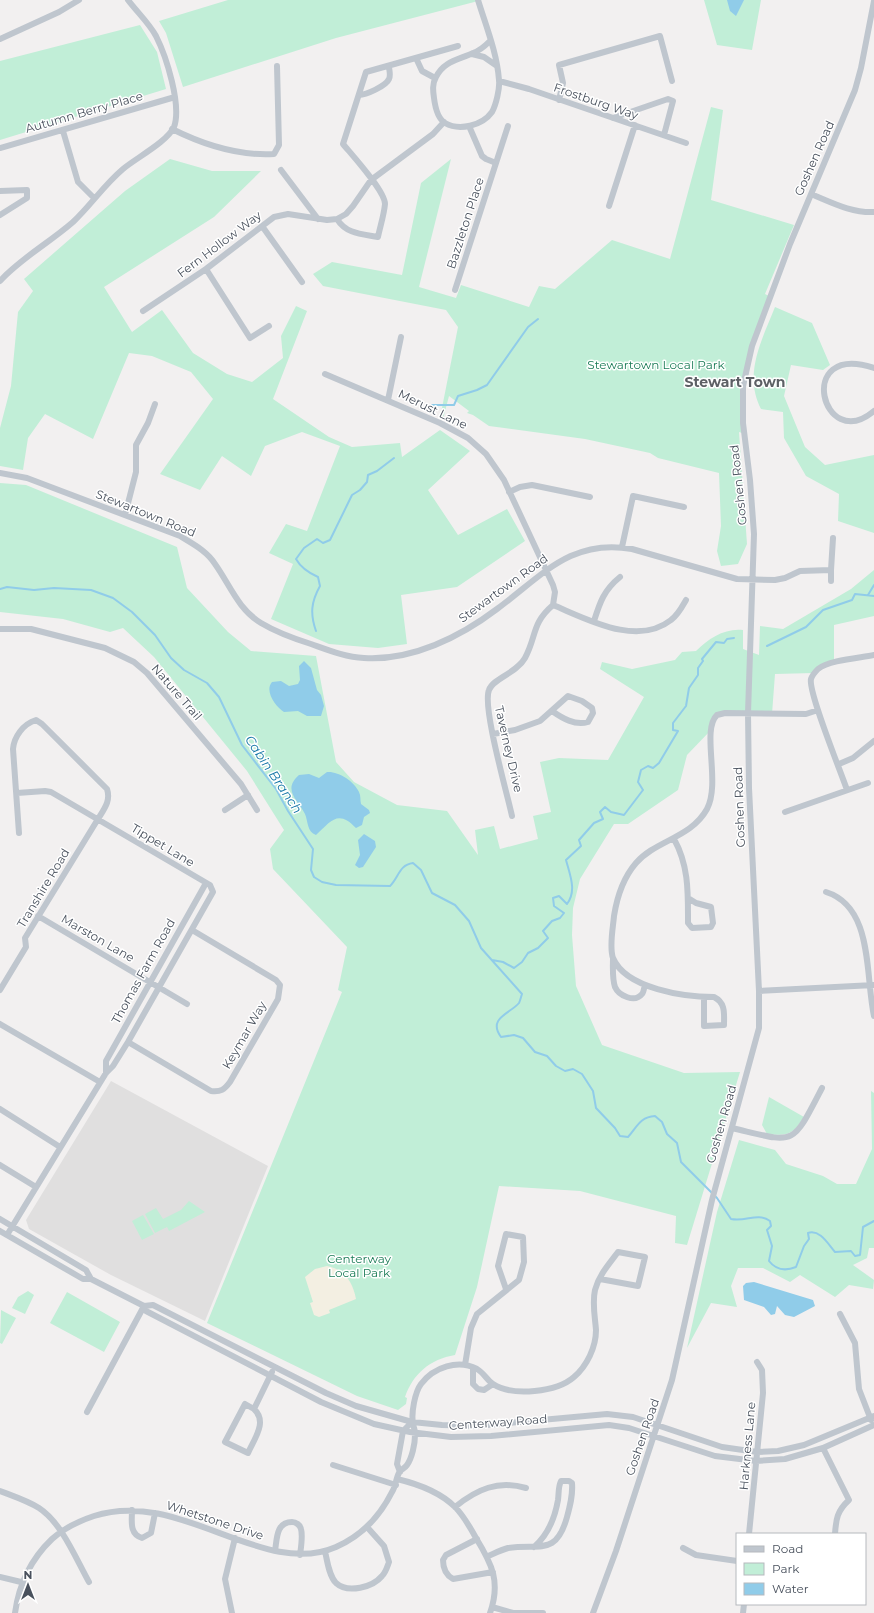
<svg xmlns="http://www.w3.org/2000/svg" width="874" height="1613" viewBox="0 0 874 1613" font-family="Montserrat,sans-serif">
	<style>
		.education { fill: #e0dfdf }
		.green { fill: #c1eed7 }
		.sand { fill: #f3efe2 }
		.water { fill: #90cce9 }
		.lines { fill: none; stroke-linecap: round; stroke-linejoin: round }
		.stream { stroke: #90cce9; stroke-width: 2 }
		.minor { stroke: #bfc6ce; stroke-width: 6 }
		.labels { text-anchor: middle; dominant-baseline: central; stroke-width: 3; stroke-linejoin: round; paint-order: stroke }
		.street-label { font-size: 12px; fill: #49515d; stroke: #fff }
		.park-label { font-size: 12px; fill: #1b7c57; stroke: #fff }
		.water-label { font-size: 13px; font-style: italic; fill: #1376a6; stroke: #fff }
		.quarter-label { font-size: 14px; font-weight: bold; fill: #5d6065; stroke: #fff }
	</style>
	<rect width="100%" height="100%" fill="#f2f0f0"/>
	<!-- education -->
	<path class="education" d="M111,1081L268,1166L205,1321L111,1275L29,1229L26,1220Z"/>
	<!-- green -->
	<path class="green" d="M228,0H482L336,38L183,87L166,33L159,21Z
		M704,0H761L752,50L717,45Z
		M140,25L157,52L166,89L0,140V61Z
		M711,107L723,110L711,200L794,225L765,294L769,296L747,361L742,433L739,432L747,544L738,564L721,566L717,551L721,526L719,473L658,458L650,453L585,439L489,426L473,415L467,413L469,411L449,396L443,419L440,418L458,327L446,310L323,286L313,274L332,262L402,275L421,183L451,159L419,287L456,298L461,285L529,307L539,286L555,289L612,240L670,259Z
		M170,159L212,171H261L214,217L104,287L132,332L162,310L193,353L227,374L252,382L283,358L281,336L296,306L307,311L273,399L329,437L352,447L400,443L402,457L440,430L470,451L428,490L458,535L507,509L525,541L457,587L401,595L407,644L378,648L329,644L271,619L293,564L269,553L286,524L307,531L340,446L302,432L265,446L251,476L222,456L200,490L160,474L213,399L191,372L152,356L129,353L93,439L45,414L28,438L23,470L0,466V428L11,386L18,312L33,291L24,279L125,191Z
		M775,307L812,323L830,365L823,370L791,365L784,396L805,447L825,465L874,455V533L838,521L839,494L806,476L784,438L783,412L761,409C743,374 762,340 775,307Z
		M0,483L26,485L177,547L187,588L228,632L251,651L316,656L336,762L354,782L397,805L447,811L478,855L475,830L494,826L500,849L538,839L533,816L551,812L540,762L559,758L608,760L644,697L600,669L602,662L632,669L675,660L682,652L696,651C709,638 725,628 743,630V649L759,655L760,626L783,629L851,589L874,570V616L834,625V663L814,673L775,674L772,714L717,715L711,730L687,755L678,790L628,824H614L580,879L573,908L572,935L576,986L602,1045L684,1073L740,1072L687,1245L675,1243L676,1216L580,1191L499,1186L477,1287L455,1355C430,1359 413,1374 405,1397L407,1398L406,1404L398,1410L357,1396L207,1323L342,992L338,990L347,947L273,869L270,849L284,830L247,771L154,657L123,628L110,632L63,619L0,612Z
		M871,1091L874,1093V1248H869L867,1258L853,1265L874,1280L873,1289L849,1285L835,1297L800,1275L790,1282L763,1268H738L731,1286L737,1307L711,1303L687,1348L717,1212L739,1140L775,1150L786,1164L823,1176L837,1184H856L872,1149Z
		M769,1097L804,1117C793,1135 787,1136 767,1134L762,1125Z
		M189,1201L205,1212L169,1231L167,1227L155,1233L145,1214L156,1208L163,1219L181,1210Z
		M143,1215L154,1234L142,1240L132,1221Z
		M28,1291L34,1295L25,1314L12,1308L18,1297Z
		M67,1292L120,1322L104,1352L50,1323Z
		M1,1310L16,1318L2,1344L0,1343Z"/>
	<!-- sand -->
	<path class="sand" d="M327,1266C344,1269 353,1282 356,1299L329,1310L330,1313L319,1317L314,1315L310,1303L313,1302L305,1277L315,1269Z"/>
	<!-- water -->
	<path class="water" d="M727,0H744L736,16L730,11Z
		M304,661L311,668L317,690L321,695L324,706L321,716H307L298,711L284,712C276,707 264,691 272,682L281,681L289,686L298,684L300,680L299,666Z
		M327,772C338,771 354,781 359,792C361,796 360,800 361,804L369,810L370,813L364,817L362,825L356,828C338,809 331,821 316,835C307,832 308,821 305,814C298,800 282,790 299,775L309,774L319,778Z
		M364,834L375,841L376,847L363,867L359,868L355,865L360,855L358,840Z
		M754,1282L813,1300L815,1306L794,1317L785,1315L777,1306L775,1314L771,1315L764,1307L744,1300L743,1286L746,1283Z"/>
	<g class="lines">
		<!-- stream -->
		<path class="stream" d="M432,405H454L458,396L477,390L487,385L528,327L538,319
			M0,589L7,587L34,590L54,588L91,590L113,598L132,612L155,635L171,658L184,670L207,683L219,697L242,745L276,789L288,811L313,849L311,870L314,877L322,882L336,885L390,886C399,877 399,865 413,863L421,870L432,893L455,905L469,921L481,948L522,994C521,997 520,1001 519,1003C511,1013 487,1018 501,1037L514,1035L523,1038L535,1052L547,1056L556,1066L565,1071L573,1069L582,1074L593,1091L596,1108L615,1128L620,1136L628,1137C637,1127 640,1117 655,1116L662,1122L667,1134L677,1143L681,1162L717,1198L731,1219C747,1222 757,1212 770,1221L771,1226L767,1230L772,1246L769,1261C776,1270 786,1271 796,1267L804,1246L809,1239L808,1233C820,1229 828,1244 835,1252L851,1251L855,1256L860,1255L863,1227L874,1221
			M868,595L874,585
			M316,631C310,614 311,602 320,586L318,577C309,573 301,568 296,559L304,548L317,539L323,543L330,540L352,495L360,490L367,482L368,475L377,471L394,458
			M767,646L806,627L823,610L852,600L855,594L874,596
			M492,960L503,962L514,968L522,962L528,953L538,948L548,938L543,931L552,921L560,918L564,913L554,906L553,898L559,896L567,904C577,891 570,875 566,860L581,846L579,840L594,823L603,819L600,812L605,807L611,812L624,815L643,790L638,782L641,770L648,766L653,768L659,763L678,731L673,730V723L686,706L689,688L698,675V668L703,661L702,659L716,642L724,643L727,639L734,638"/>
		<!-- minor -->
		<path class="minor" d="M478,0C486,26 497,53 499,80C500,88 496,105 492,112C482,126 459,131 445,123C437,118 435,106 434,98C433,91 432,84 436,77C444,61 458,60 473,53C479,51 485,46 490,41
			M0,39L59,12L79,0
			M472,54L484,57L497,66
			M416,58L422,71L435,78
			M499,81L529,89L686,143
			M359,95C366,95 386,86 389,79C391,75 389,70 389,66
			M559,100L563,83L559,65L660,36L672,81
			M613,118L668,99L673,101L664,135
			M172,129C202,144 239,156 274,154L279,145L277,66
			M63,131L78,182L94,198
			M0,148L175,97
			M496,163L508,126
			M281,170L318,219
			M0,191L27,190V198L0,215
			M811,194C831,202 851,213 874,212
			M609,206L635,125
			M337,219C346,234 362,234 378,237C380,227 384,215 385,204C385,191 352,155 343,144L366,72L458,46
			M262,226L302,282
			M206,269L250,338L269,326
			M0,281C21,258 49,243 73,222C91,205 104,185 123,169C136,158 167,142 174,127C182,105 166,56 156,36C149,23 137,12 128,0
			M455,290L496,163L486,159L482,156L469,126
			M143,311L206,269L274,217L288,214L327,220L337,219L346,214L353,206L371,180L433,134L444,122
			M874,368C794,341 822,455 874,411
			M325,374L440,423L468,438L486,454L504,480L553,585L555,592L553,605C531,624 537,636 525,658C516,674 493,678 489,690C482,706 507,793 512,816
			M388,400L401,337
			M0,473L27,478L180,536C193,544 207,551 215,564C230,585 238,609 261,623C276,632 295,639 311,644C328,650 345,657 364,658C412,661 460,637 497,609C542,576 571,538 632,549L737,579L775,580L785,578L800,571L831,570L833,538
			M509,492L520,487L532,485L590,497
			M125,515L136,472V445L148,423L155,404
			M622,547L633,496L684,507
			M831,581V570
			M553,605C587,619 637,647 671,620C678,615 682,607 686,600
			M594,621C600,602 604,590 620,577
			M0,629H31L105,648L134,662L147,673L241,784L257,810
			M493,734L515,730L540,721L568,696L582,701L592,708L593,713L588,722C575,726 562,718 552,711
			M839,764L853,758L874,741
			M847,790C841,772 808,692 811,679C812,676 815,672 818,669C829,660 859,658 874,655
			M225,810L248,795
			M785,812L868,783
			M674,839C689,866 688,893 688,923L692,928L711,927L713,923L711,907L696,903L688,898
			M826,892C874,907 865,976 874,1016
			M38,916L187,1004
			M613,958C613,967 612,978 615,987C619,996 635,1003 642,994C644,992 644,987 645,985
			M0,990L26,947L25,938L98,819C104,809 111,801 107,789L42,724L36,720C23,724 14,737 13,749L19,833
			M759,991L874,985
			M704,997V1026L724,1025C724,1014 726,1003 714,997C685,997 626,989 613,958C609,947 613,928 614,916C617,897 623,878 636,863C656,840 691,838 707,809C721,783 701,730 717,715L725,713L806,714L818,710
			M0,1024L100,1082
			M128,1042L211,1091C221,1092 224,1090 230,1082L278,999L280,985L276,980L192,930
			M106,1073V1061L206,883
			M0,1109L60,1147
			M732,1128C796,1143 791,1148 822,1088
			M0,1165L36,1187
			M0,1219L86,1270L91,1279
			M0,1231L83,1279H91L144,1306L153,1305L326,1393L356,1406L412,1422L442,1425L476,1426L607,1414L633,1417L722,1447L757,1452L778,1451L804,1445L874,1416
			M7,1235L106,1073L113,1066L128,1042L213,892L210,885L51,792L45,791L17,793
			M144,1306L146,1311L321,1402L374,1424L410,1432L451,1437L491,1436L609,1425L629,1428L715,1456L756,1461L785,1459L823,1448L874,1425
			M840,1314L855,1343L859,1389L871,1420
			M465,1365L471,1328L477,1314L519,1280L524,1262L523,1237L506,1234L498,1266L506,1289
			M473,1368V1384L478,1389L484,1390L493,1384
			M254,1409C268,1422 254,1439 248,1453L225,1442L245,1404L254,1409L272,1372
			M87,1412L144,1306
			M823,1448L849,1500C837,1511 836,1519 835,1534
			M333,1465L396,1485
			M400,1472L397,1464L403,1431L412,1422
			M397,1479C418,1484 440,1492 455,1507C464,1516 470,1527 476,1538C492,1564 501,1582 490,1613
			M0,1491C13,1496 28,1501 39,1508C62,1523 76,1559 89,1582
			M455,1507C477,1489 498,1480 526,1488
			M132,1510C132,1521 129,1534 142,1538L151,1533L155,1513
			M749,1534L763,1393L762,1370L757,1362
			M477,1539L446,1555L443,1560C443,1568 446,1575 453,1579L493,1572
			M683,1548L696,1555L737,1561
			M275,1551C277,1539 276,1522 292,1522C296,1522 300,1525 301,1529C303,1536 301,1547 300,1555
			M325,1551C327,1560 329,1576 336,1583C348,1594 373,1587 382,1576C386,1572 387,1567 389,1562L384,1546L367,1527
			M488,1556C495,1553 501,1550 508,1548C539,1543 556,1557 567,1517C570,1506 573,1495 572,1483L569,1481H561C558,1487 559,1493 558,1500C555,1517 548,1535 534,1547
			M0,1577L21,1582
			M492,1607L513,1613H543
			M15,1613C19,1584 30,1560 52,1539C64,1528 79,1521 94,1516C179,1488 263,1579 336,1547C361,1536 380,1516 392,1492C396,1486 396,1477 400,1471C402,1469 405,1468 407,1465C412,1458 415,1444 415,1435C416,1431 413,1427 413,1423C411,1413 415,1392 421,1384C434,1367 458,1359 477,1369C484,1373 487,1380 493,1384C513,1397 557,1392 574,1377C587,1366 596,1347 596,1330C595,1317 592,1303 595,1290C599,1275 609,1264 618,1252L645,1257L638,1286L600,1279
			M232,1613L225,1579L235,1538
			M593,1613L616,1551L672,1380L712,1200L759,1028V991L749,788L748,713L754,534L750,480L743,423V386L752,346L790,244L855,90L861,68L874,1
			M743,1613L744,1604"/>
	</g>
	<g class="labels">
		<!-- street labels -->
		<g class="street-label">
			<text transform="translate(596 101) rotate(19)">Frostburg Way</text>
			<text transform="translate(84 112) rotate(-16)">Autumn Berry Place</text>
			<text transform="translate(814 158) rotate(-66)">Goshen Road</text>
			<text transform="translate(465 223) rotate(-72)">Bazzleton Place</text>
			<text transform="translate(219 244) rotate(-37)">Fern Hollow Way</text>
			<text transform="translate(433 409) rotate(26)">Merust Lane</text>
			<text transform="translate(738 485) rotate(-96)">Goshen Road</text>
			<text transform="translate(146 513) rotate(22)">Stewartown Road</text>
			<text transform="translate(503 588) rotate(-36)">Stewartown Road</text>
			<text transform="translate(177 692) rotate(49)">Nature Trail</text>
			<text transform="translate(509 749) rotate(77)">Taverney Drive</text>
			<text transform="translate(739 807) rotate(-92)">Goshen Road</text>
			<text transform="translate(163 845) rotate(31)">Tippet Lane</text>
			<text transform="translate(43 888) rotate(-59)">Transhire Road</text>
			<text transform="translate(98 938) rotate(30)">Marston Lane</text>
			<text transform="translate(143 971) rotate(-61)">Thomas Farm Road</text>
			<text transform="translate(244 1035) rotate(-60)">Keymar Way</text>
			<text transform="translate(721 1124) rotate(-74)">Goshen Road</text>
			<text transform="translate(498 1422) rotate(-4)">Centerway Road</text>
			<text transform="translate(642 1437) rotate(-71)">Goshen Road</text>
			<text transform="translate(747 1446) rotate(-85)">Harkness Lane</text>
			<text transform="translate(215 1520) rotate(18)">Whetstone Drive</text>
		</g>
		<!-- park labels -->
		<g class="park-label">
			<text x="656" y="364">Stewartown Local Park</text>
			<text x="359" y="1258">Centerway<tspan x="359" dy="14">Local Park</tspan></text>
		</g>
		<!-- water labels -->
		<g class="water-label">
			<text transform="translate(274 774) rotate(56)">Cabin Branch</text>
		</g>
		<!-- quarter labels -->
		<g class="quarter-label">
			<text x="735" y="382">Stewart Town</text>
		</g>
	</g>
	<!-- legend -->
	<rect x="736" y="1533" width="130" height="72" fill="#ffffff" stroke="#b6b9be"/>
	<rect x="744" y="1546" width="20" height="6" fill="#bfc6ce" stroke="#b6b9be"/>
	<text x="772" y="1553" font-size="12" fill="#49515d">Road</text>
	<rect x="744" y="1563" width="20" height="12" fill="#c1eed7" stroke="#b6b9be"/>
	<text x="772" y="1573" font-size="12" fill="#49515d">Park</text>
	<rect x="744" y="1583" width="20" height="12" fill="#90cce9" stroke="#b6b9be"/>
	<text x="772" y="1593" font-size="12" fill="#49515d">Water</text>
	<!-- north arrow -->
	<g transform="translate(28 1585)" stroke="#ffffff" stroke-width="3" paint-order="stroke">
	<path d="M0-3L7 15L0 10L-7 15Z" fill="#49515d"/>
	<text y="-6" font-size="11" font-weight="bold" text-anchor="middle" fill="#49515d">N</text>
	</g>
</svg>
